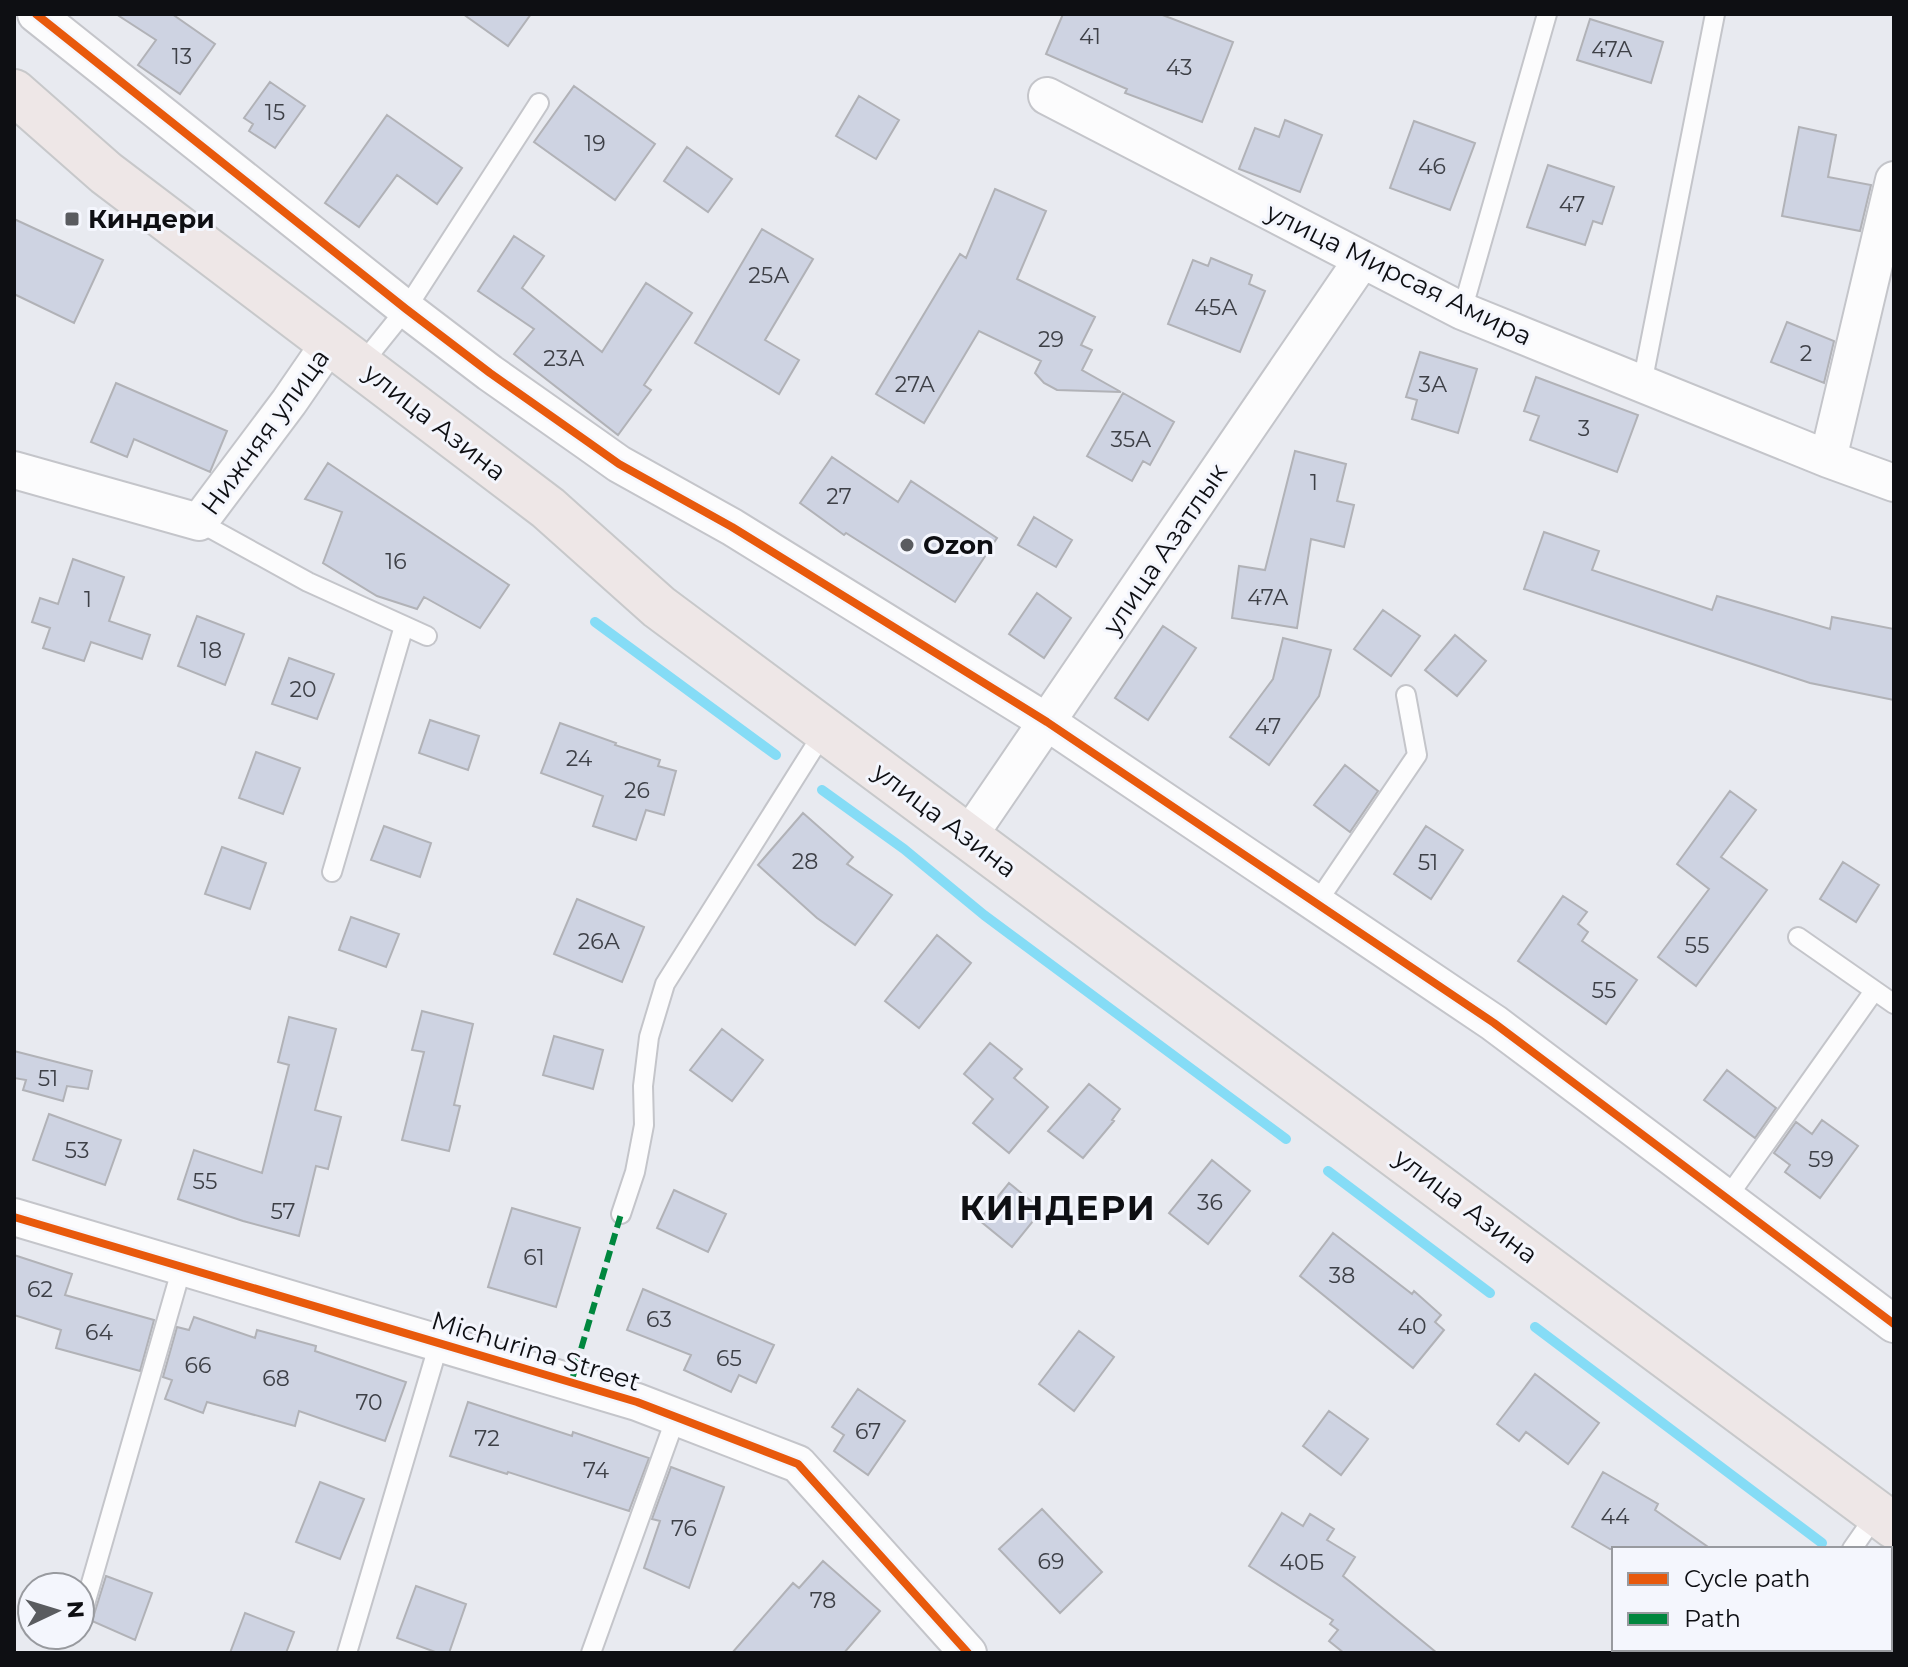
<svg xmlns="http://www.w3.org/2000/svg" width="1908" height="1667" viewBox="0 0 1908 1667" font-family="Montserrat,sans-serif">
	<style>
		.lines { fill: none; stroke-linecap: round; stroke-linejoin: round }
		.stream { stroke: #85dcf6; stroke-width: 10 }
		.building { fill: #ced3e2; stroke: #b1b2b7; stroke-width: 2 }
		.lane-casing { stroke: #c4c5ca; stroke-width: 22 }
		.street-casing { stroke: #c4c5ca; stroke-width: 40 }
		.primary-casing { stroke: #c7c8ca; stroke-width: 48 }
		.lane { stroke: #fcfcfd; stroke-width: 18 }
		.street { stroke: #fcfcfd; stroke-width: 36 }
		.primary { stroke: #eee7e7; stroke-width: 44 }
		.quiet { stroke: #00873e; stroke-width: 6; stroke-dasharray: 12 6; stroke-linecap: butt }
		.cycleway-casing { stroke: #f4f6fd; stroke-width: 13 }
		.cycleway { stroke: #e8590c; stroke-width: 8 }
		.poi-dot { fill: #5a5c60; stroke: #f4f6fd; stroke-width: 3 }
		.labels { text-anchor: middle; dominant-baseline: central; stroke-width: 6; stroke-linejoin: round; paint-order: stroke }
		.number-label { font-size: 22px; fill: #3e4047 }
		.poi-label { font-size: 26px; font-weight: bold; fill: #0e0f13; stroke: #f4f6fd; text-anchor: start }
		.street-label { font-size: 26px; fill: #0e0f13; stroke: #f4f6fd }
		.district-label { font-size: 34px; font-weight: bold; letter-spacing: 2px; fill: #0e0f13; stroke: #f4f6fd }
	</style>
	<rect width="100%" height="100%" fill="#e8eaf0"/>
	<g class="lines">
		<!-- stream -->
		<path class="stream" d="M595,622L776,755
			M822,790L904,849L984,915L1286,1139
			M1328,1171L1490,1293
			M1535,1327L1822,1543
			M1890,1585L1894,1588"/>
	</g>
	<!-- building -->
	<path class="building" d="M116,14H172L215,44L180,94L138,65L156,40Z
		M463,14H531L508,46Z
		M1063,14H1160L1233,42L1202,122L1125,93L1127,89L1046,54Z
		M1590,19L1663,42L1651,83L1577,60Z
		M270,82L305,106L275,148L249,131L253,124L244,118Z
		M574,86L655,144L615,200L534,142Z
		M859,96L899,120L876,159L836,136Z
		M387,115L462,168L437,204L397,175L359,227L325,203Z
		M1285,120L1322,135L1300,192L1239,169L1255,128L1279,137Z
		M1414,121L1475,143L1450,210L1390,188Z
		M1799,127L1836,135L1828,177L1871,185L1860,231L1782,216Z
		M687,147L732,179L708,212L664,181Z
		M1548,165L1614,187L1602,224L1593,221L1585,245L1527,227Z
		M995,189L1046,211L1017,279L1095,317L1081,345L1092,350L1082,370L1121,392L1057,390L1044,383L1035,373L1041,361L979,331L924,423L876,394L960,254L966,258Z
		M14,219L103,260L74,323L14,294Z
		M762,229L813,259L765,340L799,360L779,394L695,343Z
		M514,236L544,256L522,288L602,352L646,283L692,313L644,385L651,390L618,435L514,354L534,329L478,291Z
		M1211,258L1252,275L1249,284L1265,291L1240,352L1168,324L1193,260L1208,266Z
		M1787,322L1834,341L1824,383L1771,362Z
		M1420,352L1477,369L1458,433L1412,419L1417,400L1406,397Z
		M1536,377L1638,415L1617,472L1530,440L1539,416L1524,411Z
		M116,383L227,431L210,472L134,439L127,457L91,442Z
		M1123,393L1174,422L1150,465L1143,461L1132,481L1087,456Z
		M1295,451L1346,464L1337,501L1354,505L1344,547L1311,539L1297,628L1232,618L1239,566L1265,570Z
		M832,457L898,502L911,481L997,538L955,602L846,533L844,535L800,503Z
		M328,463L509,585L480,628L424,597L417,609L377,596L323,563L342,512L305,499Z
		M1034,517L1072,540L1056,567L1018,545Z
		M1544,532L1599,551L1592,570L1712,610L1717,596L1830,629L1832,617L1894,629V700L1810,683L1524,589Z
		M73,559L124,577L109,621L150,635L142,659L91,642L84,661L43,648L50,628L32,622L40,598L58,604Z
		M1037,593L1071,618L1044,658L1009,634Z
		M1383,610L1420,636L1391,676L1354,649Z
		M197,616L244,634L225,685L178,666Z
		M1163,626L1196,648L1148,720L1115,698Z
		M1455,635L1486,661L1457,696L1425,670Z
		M1283,638L1331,650L1319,696L1269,765L1230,737L1273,679Z
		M289,658L334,674L317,719L272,704Z
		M430,720L479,736L468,770L419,753Z
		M560,723L616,743L615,745L660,760L658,766L676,771L664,815L646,810L636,840L593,826L603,796L541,773Z
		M256,752L300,768L283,814L239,798Z
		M1345,765L1378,791L1350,832L1314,805Z
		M1730,791L1756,810L1721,857L1767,890L1696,986L1658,957L1709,889L1677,864Z
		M803,813L853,857L847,864L892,895L855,945L817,918L758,865Z
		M384,826L431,843L420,877L371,860Z
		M1426,826L1463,850L1431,899L1394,874Z
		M222,847L266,863L250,909L205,894Z
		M1843,862L1879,885L1856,922L1820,899Z
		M1563,896L1587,912L1578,924L1588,932L1582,941L1637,980L1606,1024L1518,961Z
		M577,899L644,927L622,982L554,954Z
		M351,917L399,934L386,967L339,950Z
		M937,935L971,963L919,1028L885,1001Z
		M422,1011L473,1024L454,1105L460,1106L449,1151L402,1140L424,1052L412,1050Z
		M289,1017L336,1029L315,1110L341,1117L328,1169L316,1166L299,1236L243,1221L178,1199L194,1150L262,1173L289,1065L278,1062Z
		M722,1029L763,1060L732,1101L690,1070Z
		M554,1036L603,1050L593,1089L543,1075Z
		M990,1043L1022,1069L1014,1078L1048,1107L1009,1153L973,1123L993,1099L964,1074Z
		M14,1051L92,1071L88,1089L67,1086L63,1101L23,1090L26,1080L14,1078Z
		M1727,1070L1776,1108L1755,1138L1704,1100Z
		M1089,1084L1120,1109L1112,1120L1114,1121L1083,1158L1048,1131Z
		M49,1114L121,1140L105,1185L33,1160Z
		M1822,1120L1858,1146L1820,1198L1785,1172L1790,1165L1774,1153L1796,1122L1812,1134Z
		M1212,1160L1250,1191L1208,1244L1169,1213Z
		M1009,1183L1042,1210L1012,1247L979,1220Z
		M674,1190L726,1214L708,1252L657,1228Z
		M512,1208L580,1228L556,1307L488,1287Z
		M1333,1233L1412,1294L1414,1291L1441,1315L1435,1322L1444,1330L1413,1368L1300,1276Z
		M14,1255L72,1274L65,1295L154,1320L140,1371L56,1348L61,1330L14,1315Z
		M643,1289L774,1345L756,1383L739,1375L731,1392L684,1370L691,1355L627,1330Z
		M194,1317L255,1338L257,1330L316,1346L315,1351L406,1382L385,1441L299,1411L295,1426L207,1402L203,1413L165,1399L172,1380L163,1377L177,1327L189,1330Z
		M1079,1331L1114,1357L1074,1411L1039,1384Z
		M1535,1374L1599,1423L1568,1464L1526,1432L1519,1441L1497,1424Z
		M858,1389L905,1421L868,1475L834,1451L844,1435L832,1427Z
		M468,1402L572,1436L573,1432L649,1458L629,1511L508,1472L507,1474L450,1456Z
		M1329,1411L1368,1439L1341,1475L1303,1446Z
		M671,1467L724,1487L689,1588L644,1568L660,1521L652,1519Z
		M1603,1472L1658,1504L1655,1510L1711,1549H1610L1572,1527Z
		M320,1482L364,1499L340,1559L296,1542Z
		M1042,1509L1102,1572L1060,1613L999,1549Z
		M1282,1513L1303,1526L1310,1514L1334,1529L1327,1540L1355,1557L1343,1576L1437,1653H1344L1329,1641L1338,1630L1330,1624L1333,1620L1249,1566Z
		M823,1561L880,1611L844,1653H732L793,1583L799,1588Z
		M106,1576L152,1593L135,1640L92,1621Z
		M416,1586L466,1604L449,1653H438L397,1638Z
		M245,1613L294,1632L286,1653H230Z"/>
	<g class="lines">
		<!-- lane casing -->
		<g class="lane-casing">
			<path id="lane" d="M1462,311L1547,14
				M361,365L406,309L539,103
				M1642,384L1715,14
				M199,522L308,582L427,636
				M332,872L404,626
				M1316,904L1417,755L1406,695
				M1798,937L1894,1004
				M1727,1198L1874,991
				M621,1214L635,1172L644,1125L643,1086L649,1037L665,984L825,730
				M1852,1549L1877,1513
				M81,1618L182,1267
				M347,1653L439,1343
				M591,1653L676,1417
				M1778,1653L1781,1649"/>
		</g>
		<!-- street casing -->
		<g class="street-casing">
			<path id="street" d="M36,14L406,309L490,373L588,442L619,464L732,527L1047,722L1494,1023L1894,1324
				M1047,96L1462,311L1828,459L1894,483
				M1828,459L1894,180
				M14,470L199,522L289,402L331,341
				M968,837L1362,260
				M14,1217L637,1402L798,1464L968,1653"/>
		</g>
		<!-- primary casing -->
		<g class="primary-casing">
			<path id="primary" d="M14,92L106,173L548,508L659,607L1894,1526"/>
		</g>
		<!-- lane -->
		<use href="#lane" class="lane"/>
		<!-- street -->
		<use href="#street" class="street"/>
		<!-- primary -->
		<use href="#primary" class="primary"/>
		<!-- quiet -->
		<path class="quiet" d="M571,1383L621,1214"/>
		<!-- cycleway casing -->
		<g class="cycleway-casing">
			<path id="cycleway" d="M36,14L406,309L490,373L588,442L619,464L732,527L1047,722L1494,1023L1894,1324
				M14,1217L637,1402L798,1464L968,1653"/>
		</g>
		<!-- cycleway -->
		<use href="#cycleway" class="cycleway"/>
	</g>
	<!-- markers -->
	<g class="poi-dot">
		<rect x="64" y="211" width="16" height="16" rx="4"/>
		<circle cx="907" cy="545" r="8"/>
	</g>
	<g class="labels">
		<!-- number labels -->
		<g class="number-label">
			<text x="1090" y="36">41</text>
			<text x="1612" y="49">47А</text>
			<text x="182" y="56">13</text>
			<text x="1179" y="67">43</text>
			<text x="275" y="112">15</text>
			<text x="595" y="143">19</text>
			<text x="1432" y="166">46</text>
			<text x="1572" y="204">47</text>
			<text x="769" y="275">25А</text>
			<text x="1216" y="307">45А</text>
			<text x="1051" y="339">29</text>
			<text x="1806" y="353">2</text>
			<text x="564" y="358">23А</text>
			<text x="915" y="384">27А</text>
			<text x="1433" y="384">3А</text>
			<text x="1584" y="428">3</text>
			<text x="1131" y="439">35А</text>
			<text x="1314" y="482">1</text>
			<text x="839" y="496">27</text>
			<text x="396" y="561">16</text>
			<text x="1268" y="597">47А</text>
			<text x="88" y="599">1</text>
			<text x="211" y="650">18</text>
			<text x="303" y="689">20</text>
			<text x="1268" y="726">47</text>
			<text x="579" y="758">24</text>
			<text x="637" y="790">26</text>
			<text x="805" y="861">28</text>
			<text x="1428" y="862">51</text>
			<text x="599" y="941">26А</text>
			<text x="1697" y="945">55</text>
			<text x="1604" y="990">55</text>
			<text x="48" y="1078">51</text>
			<text x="77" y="1150">53</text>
			<text x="1821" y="1159">59</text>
			<text x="205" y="1181">55</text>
			<text x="1210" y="1202">36</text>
			<text x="283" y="1211">57</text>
			<text x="534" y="1257">61</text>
			<text x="1342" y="1275">38</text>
			<text x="40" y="1289">62</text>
			<text x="659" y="1319">63</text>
			<text x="1412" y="1326">40</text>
			<text x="99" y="1332">64</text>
			<text x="729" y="1358">65</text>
			<text x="198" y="1365">66</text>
			<text x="276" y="1378">68</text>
			<text x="369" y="1402">70</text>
			<text x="868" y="1431">67</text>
			<text x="487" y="1438">72</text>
			<text x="596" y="1470">74</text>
			<text x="1615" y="1516">44</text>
			<text x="684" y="1528">76</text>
			<text x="1051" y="1561">69</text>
			<text x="1302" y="1562">40Б</text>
			<text x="823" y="1600">78</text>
		</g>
		<!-- poi labels -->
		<g class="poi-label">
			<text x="88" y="219">Киндери</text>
			<text x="923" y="545">Ozon</text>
		</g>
		<!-- street labels -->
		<g class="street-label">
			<text transform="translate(1399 274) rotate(26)">улица Мирсая Амира</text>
			<text transform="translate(435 422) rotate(38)">улица Азина</text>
			<text transform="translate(265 432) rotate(-54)">Нижняя улица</text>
			<text transform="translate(1165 549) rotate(-56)">улица Азатлык</text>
			<text transform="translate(945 820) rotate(37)">улица Азина</text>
			<text transform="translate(1466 1206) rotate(37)">улица Азина</text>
			<text transform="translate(536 1351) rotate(17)">Michurina Street</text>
		</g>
		<!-- district labels -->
		<g class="district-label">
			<text x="1058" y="1208">КИНДЕРИ</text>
		</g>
	</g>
	<!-- border -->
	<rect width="1908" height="1667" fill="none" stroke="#0e0f13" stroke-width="32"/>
	<!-- legend -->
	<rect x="1612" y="1547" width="280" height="104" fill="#f4f6fd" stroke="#989a9f" stroke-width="2"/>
	<rect x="1628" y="1573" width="40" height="12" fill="#e8590c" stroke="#989a9f" stroke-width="2"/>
	<text x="1684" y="1587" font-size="24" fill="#0e0f13">Cycle path</text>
	<rect x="1628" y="1613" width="40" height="12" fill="#00873e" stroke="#989a9f" stroke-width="2"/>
	<text x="1684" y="1627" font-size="24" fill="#0e0f13">Path</text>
	<!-- north arrow -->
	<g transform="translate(56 1611) rotate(86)"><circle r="38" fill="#f4f6fd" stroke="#989a9f" stroke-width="2"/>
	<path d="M0-6L14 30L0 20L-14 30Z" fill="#5a5c60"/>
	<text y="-12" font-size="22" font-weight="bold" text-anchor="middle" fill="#0e0f13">N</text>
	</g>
</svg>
